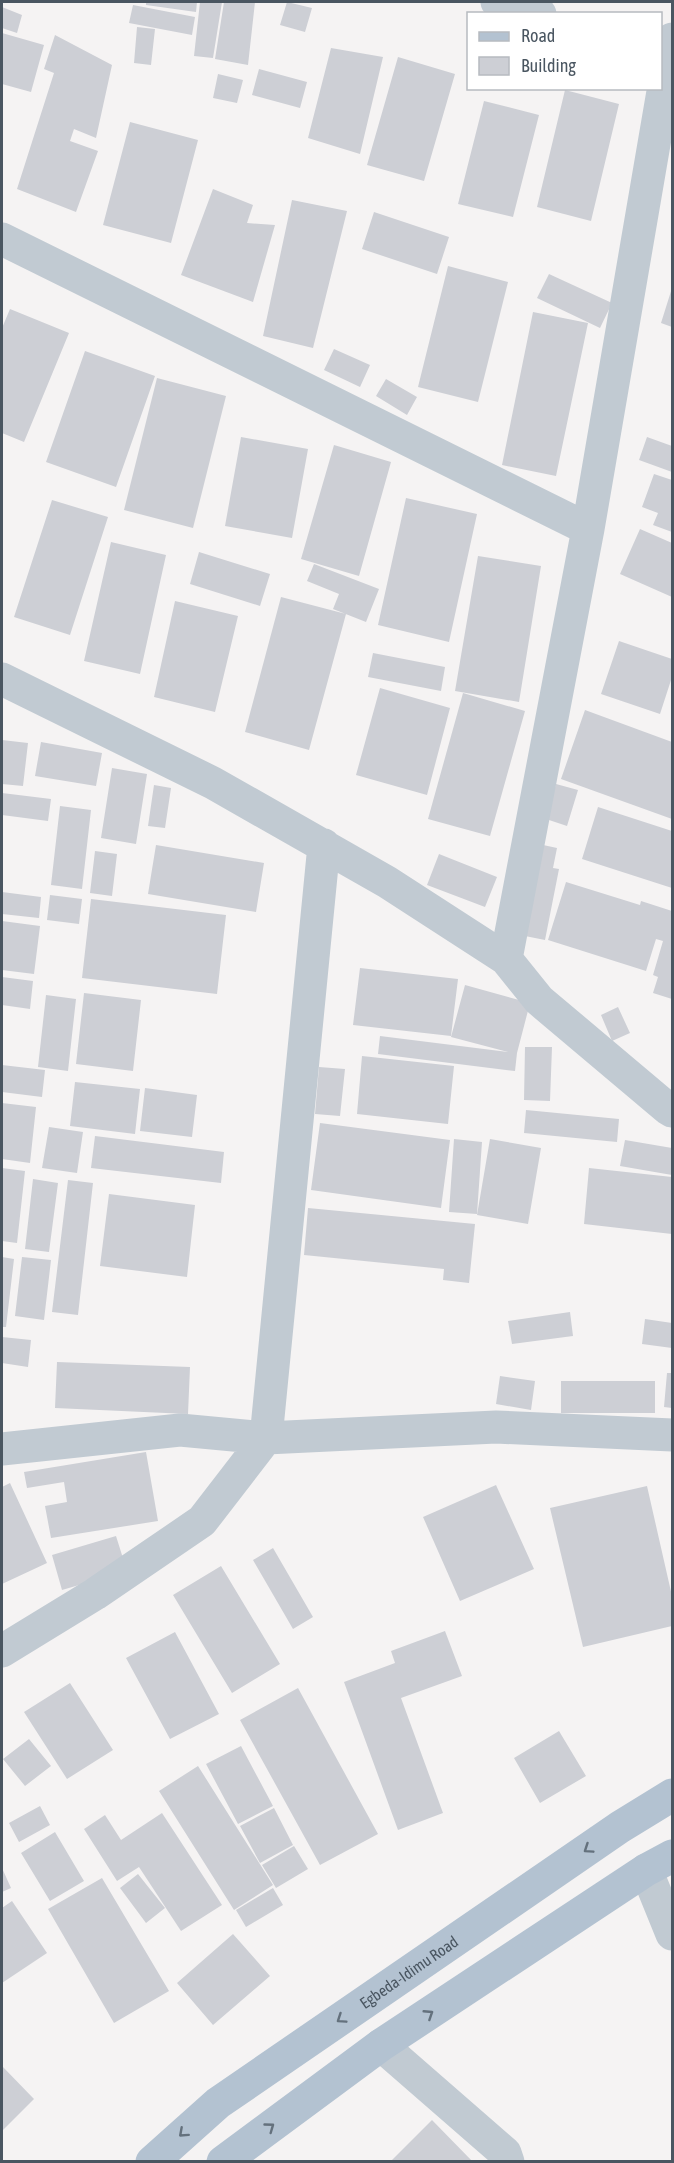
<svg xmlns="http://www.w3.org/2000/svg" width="674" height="2163" viewBox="0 0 674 2163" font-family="'Asap Condensed',sans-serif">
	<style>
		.building { fill: #cdcfd5 }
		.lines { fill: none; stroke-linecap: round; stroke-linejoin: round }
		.minor { stroke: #c1cad2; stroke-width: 33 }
		.major { stroke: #b3c2d1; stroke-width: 33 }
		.oneway { stroke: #64717d }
		.labels { text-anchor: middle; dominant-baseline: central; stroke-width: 6; stroke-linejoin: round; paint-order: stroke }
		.street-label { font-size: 16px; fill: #4a5661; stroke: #fff }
	</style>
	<rect width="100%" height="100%" fill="#f5f3f3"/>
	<!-- building -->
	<path class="building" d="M146,2H197L196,12L146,5Z
		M200,2H222L213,58L194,56Z
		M224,2H255L248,65L215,59Z
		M287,2L312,8L305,32L280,25Z
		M133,5L195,17L192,35L129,23Z
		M2,7L22,15L17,33L2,28Z
		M137,27L155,29L151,65L134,63Z
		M2,33L44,45L31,92L2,84Z
		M55,35L112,65L96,138L74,129L70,141L98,151L76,212L17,189L54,73L44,69Z
		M331,48L383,57L360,154L308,138Z
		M398,57L455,74L424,181L367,165Z
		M259,69L307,82L300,108L252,95Z
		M218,74L243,80L237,103L213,98Z
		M565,90L619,104L591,221L537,207Z
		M484,101L539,115L513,217L458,204Z
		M130,122L198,140L171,243L103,225Z
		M213,189L253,205L247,223L275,225L253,302L181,275Z
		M292,200L347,211L313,348L263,336Z
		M374,212L449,237L437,274L362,249Z
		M448,266L508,282L478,402L418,387Z
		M549,274L612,303L600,328L537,298Z
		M672,288V327L661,323Z
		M10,309L69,333L24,442L2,433V328Z
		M533,312L588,323L556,476L502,465Z
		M334,349L370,365L360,387L324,370Z
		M85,351L155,376L116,487L46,462Z
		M157,378L226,396L193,528L124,510Z
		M386,379L417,397L407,415L376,396Z
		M241,437L308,449L292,538L225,526Z
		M647,437L672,446V472L639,460Z
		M334,445L391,462L359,576L301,559Z
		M654,474L672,480V532L653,525L658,513L642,507Z
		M406,498L477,514L449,642L378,625Z
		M52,500L108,517L70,635L14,617Z
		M640,529L672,543V597L620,574Z
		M111,542L166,555L140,674L84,661Z
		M199,552L270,574L260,606L190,584Z
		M478,556L541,566L519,702L455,691Z
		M314,564L379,589L366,622L333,609L339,594L307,581Z
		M281,597L346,614L309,750L245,732Z
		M175,601L238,616L215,712L154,697Z
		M619,641L672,659V677L660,714L601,694Z
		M373,653L445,667L441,691L368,677Z
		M380,688L450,708L427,795L356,775Z
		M463,693L525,711L490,836L428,819Z
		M585,710L672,742V819L561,779Z
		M2,740L28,743L23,786L2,784Z
		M41,742L102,753L96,786L35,776Z
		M112,768L147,774L136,844L101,838Z
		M556,784L578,790L567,826L546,819Z
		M154,785L171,788L165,828L148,826Z
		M2,793L51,799L48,821L2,815Z
		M60,806L91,810L82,889L51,885Z
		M598,807L672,831V888L582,859Z
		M534,843L557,848L553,868L559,869L545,940L515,934Z
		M156,845L264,863L256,912L148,894Z
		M95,851L117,854L112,896L90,893Z
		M439,854L497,877L485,907L427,885Z
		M566,882L640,905L641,901L672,911V999L653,993L658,977L653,975L663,941L656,939L646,971L548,940Z
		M2,892L41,897L39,918L2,914Z
		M50,895L82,899L79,924L47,920Z
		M91,899L226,915L217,994L82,978Z
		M2,921L40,926L34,974L2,970Z
		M360,968L458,979L451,1036L353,1025Z
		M2,977L33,981L30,1009L2,1005Z
		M465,985L530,1003L517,1053L515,1071L378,1054L380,1036L508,1052L451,1037Z
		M84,993L141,1000L133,1071L76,1064Z
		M46,995L76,999L68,1071L38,1067Z
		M618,1007L630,1033L612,1041L601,1015Z
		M525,1047H552L550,1101L524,1100Z
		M362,1056L454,1066L448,1124L357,1114Z
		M2,1065L45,1070L42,1097L2,1092Z
		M319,1067L345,1069L340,1116L315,1114Z
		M75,1082L140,1089L135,1134L70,1126Z
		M145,1088L197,1095L192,1137L140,1131Z
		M2,1103L36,1107L30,1163L2,1159Z
		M526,1110L619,1119L617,1142L524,1133Z
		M320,1123L450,1140L441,1208L311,1190Z
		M49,1127L83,1132L77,1173L42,1168Z
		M95,1136L224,1152L221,1183L91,1168Z
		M454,1139L482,1142L477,1214L449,1212Z
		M490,1139L541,1148L528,1224L477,1215Z
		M625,1140L672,1148V1175L620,1166Z
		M2,1168L25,1171L17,1243L2,1241Z
		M589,1168L672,1177V1234L584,1224Z
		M33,1179L58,1183L49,1252L25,1249Z
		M68,1180L93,1183L78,1315L52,1312Z
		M109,1194L195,1205L187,1277L100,1266Z
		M308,1208L475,1224L469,1283L443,1280L444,1269L304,1255Z
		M2,1257L14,1259L6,1327H2Z
		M22,1257L51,1260L44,1320L15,1316Z
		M570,1312L573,1336L512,1344L508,1321Z
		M645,1319L672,1323V1348L642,1344Z
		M2,1337L31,1340L28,1367L2,1363Z
		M57,1362L190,1367L188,1414L55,1408Z
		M667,1373H672V1408L664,1407Z
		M500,1376L535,1381L531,1410L496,1404Z
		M561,1381H655V1413H561Z
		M146,1452L158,1521L51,1538L45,1506L67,1502L64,1482L27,1488L24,1472Z
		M10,1483L47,1563L2,1584V1487Z
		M496,1485L534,1569L460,1601L423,1517Z
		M647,1486L672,1596V1626L583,1647L550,1508Z
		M116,1536L127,1571L62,1590L52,1555Z
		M273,1548L313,1617L293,1629L253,1560Z
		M221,1566L280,1664L232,1693L173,1595Z
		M445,1631L462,1676L401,1698L443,1813L398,1830L344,1682L395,1663L391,1651Z
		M175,1632L219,1714L170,1739L126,1658Z
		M70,1683L113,1750L67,1779L24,1712Z
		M298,1688L378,1834L320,1865L240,1720Z
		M559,1731L586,1776L540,1803L514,1758Z
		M29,1739L51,1766L25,1786L3,1759Z
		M241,1746L273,1806L238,1824L206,1764Z
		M198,1766L273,1885L234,1910L159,1791Z
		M40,1806L50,1825L19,1842L9,1823Z
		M274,1808L293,1845L260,1863L240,1826Z
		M162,1813L222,1905L181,1931L139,1867L117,1881L84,1829L105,1815L121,1840Z
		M55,1832L84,1881L50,1901L21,1853Z
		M294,1846L308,1869L276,1888L262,1865Z
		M2,1868L11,1888L2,1892Z
		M138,1874L165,1908L146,1923L120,1888Z
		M102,1878L169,1991L114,2023L48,1909Z
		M273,1888L283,1905L246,1927L236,1910Z
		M12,1901L47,1953L2,1983V1908Z
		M233,1934L270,1976L213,2025L177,1983Z
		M2,2066L34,2099L2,2131Z
		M432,2120L473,2162H390Z"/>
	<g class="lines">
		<!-- minor -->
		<path class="minor" d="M497,2L540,14
			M2,239L588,529
			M2,679L213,783L387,882L506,959L539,1000L667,1108L672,1111
			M506,959L588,529L672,39
			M2,1449L180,1430L266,1438L496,1427L672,1435
			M2,1651L95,1594L202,1521L266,1438L324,845
			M646,1870L672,1934
			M381,2045L505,2153L508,2162"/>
		<!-- major -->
		<g class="major">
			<path id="s1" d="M152,2162L218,2103L620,1827L672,1795"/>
			<path d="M223,2162L381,2045L646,1870L672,1856"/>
		</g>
	</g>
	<!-- one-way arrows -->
	<defs><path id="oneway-chevron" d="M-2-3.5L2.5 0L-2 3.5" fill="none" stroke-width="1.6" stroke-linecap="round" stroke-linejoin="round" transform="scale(1.5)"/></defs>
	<g class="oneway">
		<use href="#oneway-chevron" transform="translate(588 1849) rotate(146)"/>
		<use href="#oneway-chevron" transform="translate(429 2014) rotate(-33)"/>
		<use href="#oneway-chevron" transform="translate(341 2019) rotate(146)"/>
		<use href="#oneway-chevron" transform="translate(270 2127) rotate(-36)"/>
		<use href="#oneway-chevron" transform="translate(183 2133) rotate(138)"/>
	</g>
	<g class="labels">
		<!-- street labels -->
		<g class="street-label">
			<text stroke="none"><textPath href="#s1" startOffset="320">Egbeda-Idimu Road</textPath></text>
		</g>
	</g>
	<!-- border -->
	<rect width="674" height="2163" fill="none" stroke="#4a5661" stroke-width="6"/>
	<!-- legend -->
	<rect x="467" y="12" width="195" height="78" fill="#ffffff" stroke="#b7bbc0" stroke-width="1.5"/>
	<rect x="479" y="32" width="30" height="9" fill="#b3c2d1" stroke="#b7bbc0" stroke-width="1.5"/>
	<text x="521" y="42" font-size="18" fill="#4a5661">Road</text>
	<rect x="479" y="57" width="30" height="18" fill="#cdcfd5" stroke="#b7bbc0" stroke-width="1.5"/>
	<text x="521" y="72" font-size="18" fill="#4a5661">Building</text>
</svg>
